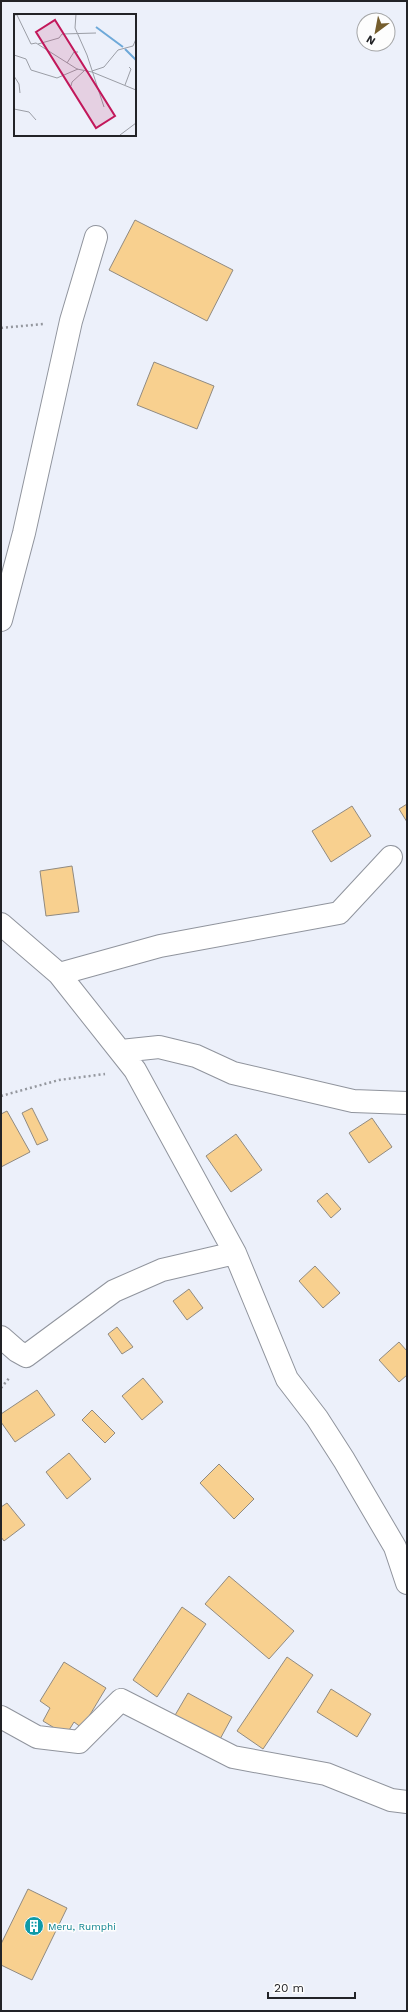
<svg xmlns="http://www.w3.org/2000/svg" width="408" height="2012" viewBox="0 0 408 2012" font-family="'Work Sans',sans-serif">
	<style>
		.building { fill: #f8d08f; stroke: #908a81 }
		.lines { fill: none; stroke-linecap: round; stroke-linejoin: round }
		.street-casing { stroke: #90949d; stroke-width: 24 }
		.path { stroke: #94979e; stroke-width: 2.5; stroke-dasharray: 2 3; stroke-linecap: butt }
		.street { stroke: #fff; stroke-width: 22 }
		.labels { text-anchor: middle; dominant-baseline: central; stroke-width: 3; stroke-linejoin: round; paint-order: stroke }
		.culture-label { font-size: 10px; fill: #0d838f; stroke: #fdfdfd; text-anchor: start }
		.inset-river { fill: none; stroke: #6ea9d9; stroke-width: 2 }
		.inset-road { fill: none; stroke: #9b9ea6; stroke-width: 1 }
		.view { fill: #c2185b; fill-opacity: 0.15; stroke: #c2185b; stroke-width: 2 }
		.inset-edge { fill: none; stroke: #222327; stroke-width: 2 }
	</style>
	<rect width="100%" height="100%" fill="#ecf0fa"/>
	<!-- building -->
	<path class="building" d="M135,220L233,270L207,321L109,270Z
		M154,362L214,386L197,429L137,405Z
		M407,804V822L399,809Z
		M352,806L371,836L331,862L312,831Z
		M72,866L79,912L46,916L40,871Z
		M32,1108L48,1140L37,1145L22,1113Z
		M7,1111L30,1152L1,1167V1114Z
		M372,1118L392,1147L369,1163L349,1133Z
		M236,1134L262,1170L231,1192L206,1156Z
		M327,1193L341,1209L331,1218L317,1201Z
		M315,1266L340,1293L323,1308L299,1281Z
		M189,1289L203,1308L187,1320L173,1301Z
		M117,1327L133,1347L122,1354L108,1334Z
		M399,1342L407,1351V1375L399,1382L379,1360Z
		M143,1378L163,1402L142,1420L122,1396Z
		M37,1390L55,1415L15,1442L1,1422V1414Z
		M92,1410L115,1433L105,1443L82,1420Z
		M69,1453L91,1479L67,1499L46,1472Z
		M219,1464L254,1499L234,1519L200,1483Z
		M7,1503L25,1525L4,1541L1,1537V1507Z
		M229,1576L294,1631L269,1659L205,1604Z
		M182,1607L206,1624L157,1697L133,1680Z
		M287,1657L313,1675L263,1749L237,1731Z
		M64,1662L106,1688L82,1728L74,1722L66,1735L43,1721L50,1708L40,1701Z
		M331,1689L371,1714L357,1737L317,1712Z
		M188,1693L232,1717L219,1741L174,1717Z
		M28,1889L67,1908L32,1980L1,1965V1944Z"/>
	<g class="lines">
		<!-- street casing -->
		<g class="street-casing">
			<path id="street" d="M1,620L24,533L71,321L96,237
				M1,924L59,974L135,1070L235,1253L287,1379L317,1418L344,1460L395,1547L407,1583
				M59,974L160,946L339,913L391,857
				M121,1051L159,1047L196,1056L233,1073L353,1101L407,1103
				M1,1337L17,1351L26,1356L114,1291L162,1270L235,1253
				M1,1717L37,1737L79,1742L121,1700L233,1757L326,1774L391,1800L407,1802"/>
		</g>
		<!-- path -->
		<path class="path" d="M1,328L43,324
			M1,1096L59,1080L105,1074
			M1,1388L10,1377"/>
		<!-- street -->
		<use href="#street" class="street"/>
	</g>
	<!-- icons -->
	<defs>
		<g id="building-disc" transform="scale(1)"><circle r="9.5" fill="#0f9aa8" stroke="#fdfdfd"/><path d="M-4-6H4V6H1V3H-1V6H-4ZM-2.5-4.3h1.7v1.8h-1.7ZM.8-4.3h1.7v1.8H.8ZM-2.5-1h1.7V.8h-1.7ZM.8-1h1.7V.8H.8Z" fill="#fff"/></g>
	</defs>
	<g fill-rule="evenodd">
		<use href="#building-disc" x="34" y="1926"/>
	</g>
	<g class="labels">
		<!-- culture labels -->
		<g class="culture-label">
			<text x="48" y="1926">Meru, Rumphi</text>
		</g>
	</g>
	<!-- overview -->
	<g transform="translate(14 14)">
		<rect width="122" height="122" fill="#ecf0fa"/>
		<path class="inset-river" d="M82,13L109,33M111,35L122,46"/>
		<path class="inset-road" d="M62,0L61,14L73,41L90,93M0,1L12,0M3,1L17,30L22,29L63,55L78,58L122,76M24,30L45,24L48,20L82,19M0,41L12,45L17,56L43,64L64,55M53,49L60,38H64M78,57L90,53L104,36L119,32L122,25M0,62L5,70L6,79M111,71L117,55L115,53M57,72L58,68L70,57M0,95L15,98L22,106M106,121L122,109"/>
		<path class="view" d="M41,6L101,102L82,114L22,18Z"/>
		<rect width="122" height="122" class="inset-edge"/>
	</g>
	<!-- border -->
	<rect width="408" height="2012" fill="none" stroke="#222327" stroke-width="4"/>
	<!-- north arrow -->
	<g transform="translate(376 32) rotate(212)"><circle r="19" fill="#fdfdfd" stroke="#a5a6a7"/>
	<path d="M0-3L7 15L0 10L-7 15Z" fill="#755d2d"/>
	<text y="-6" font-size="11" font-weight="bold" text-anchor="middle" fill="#222327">N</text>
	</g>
	<!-- scale -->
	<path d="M268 1992v6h87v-6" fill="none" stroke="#222327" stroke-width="2"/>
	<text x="274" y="1992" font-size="12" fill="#222327" stroke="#fdfdfd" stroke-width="3" paint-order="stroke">20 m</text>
</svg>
